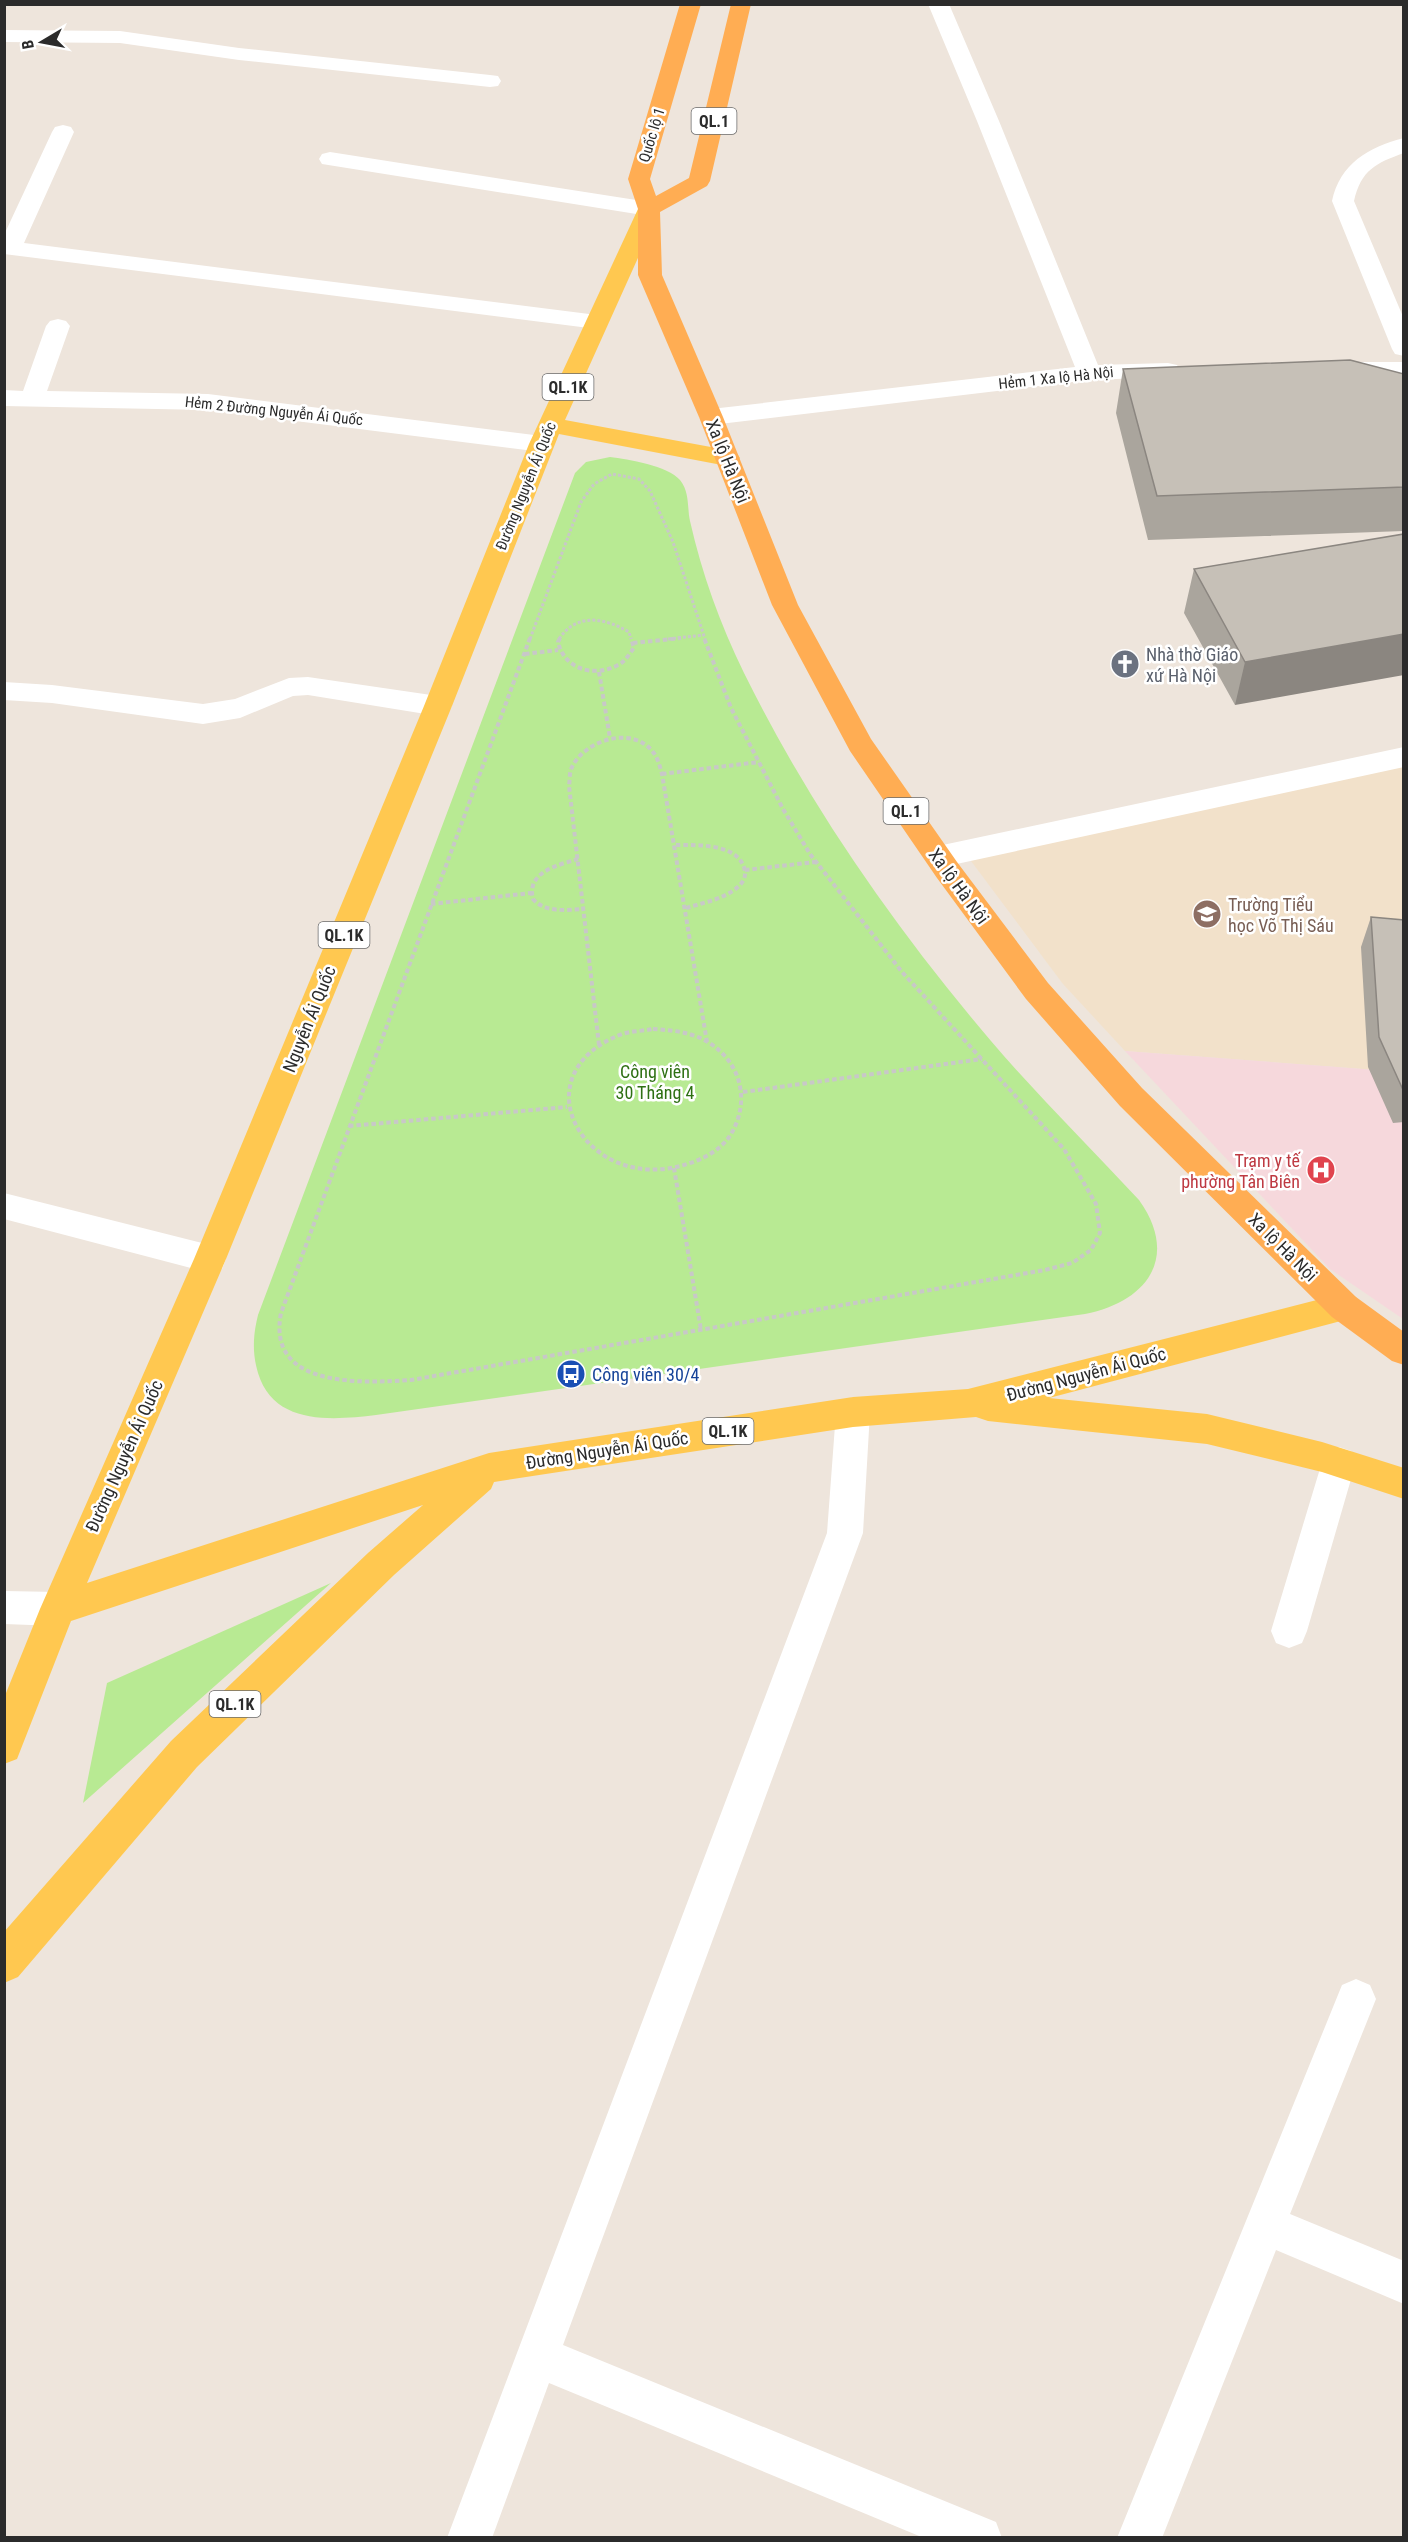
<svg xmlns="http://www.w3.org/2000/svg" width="1408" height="2542" viewBox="0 0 1408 2542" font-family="'Roboto Condensed',sans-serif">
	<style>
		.education { fill: #f2e1ca }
		.medical { fill: #f6d8dc }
		.green { fill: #b8ea93 }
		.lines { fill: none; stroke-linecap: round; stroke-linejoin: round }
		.path-far1 { stroke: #c8c8c8; stroke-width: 3; stroke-dasharray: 3 2; stroke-linecap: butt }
		.path { stroke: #c8c8c8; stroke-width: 4; stroke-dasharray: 4.5 3; stroke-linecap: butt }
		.service { fill: #fff; fill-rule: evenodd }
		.minor { fill: #fff; fill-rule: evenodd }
		.primary { fill: #ffc850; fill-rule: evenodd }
		.trunk { fill: #ffad53; fill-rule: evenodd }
		.wall { fill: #aaa59d }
		.shaded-wall { fill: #8b8680 }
		.building { fill: #c6c0b7; stroke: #8b8680; stroke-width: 1.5 }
		.labels { text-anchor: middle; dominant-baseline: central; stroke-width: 5; stroke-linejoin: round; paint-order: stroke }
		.far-street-label { font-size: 15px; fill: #2b2b2b; stroke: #fff }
		.shield { fill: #fff; stroke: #6b6b6b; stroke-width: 1.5 }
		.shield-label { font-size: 16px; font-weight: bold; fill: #2b2b2b }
		.street-label { font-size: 18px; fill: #2b2b2b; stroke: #fff }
		.worship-label { font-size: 18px; fill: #5b616d; stroke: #fff; text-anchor: start }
		.education-label { font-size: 18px; fill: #785e54; stroke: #fff; text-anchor: start }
		.park-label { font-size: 18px; fill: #2e7013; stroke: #fff }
		.health-label { font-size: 18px; fill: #be3a42; stroke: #fff; text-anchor: end }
		.transit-label { font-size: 18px; fill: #164399; stroke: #fff; text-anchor: start }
	</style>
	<rect width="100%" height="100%" fill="#eee5dc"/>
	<!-- education -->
	<path class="education" d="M1403,763V1072L1125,1051L1063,984L959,845Z"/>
	<!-- medical -->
	<path class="medical" d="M1125,1051L1403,1072V1319L1330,1269Z"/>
	<!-- green -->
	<path class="green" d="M610,457C628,459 668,466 680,480C690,492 687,508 690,521C702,574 720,624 744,673C809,805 895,928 991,1041C1038,1096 1090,1147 1139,1200C1180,1257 1147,1302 1085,1314L376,1415C333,1420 274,1426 258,1373C252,1353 253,1335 258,1315L575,473L586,462Z
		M331,1583L83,1803L107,1683Z"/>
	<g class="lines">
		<!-- path-far1 -->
		<path class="path-far1" d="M530,639L581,502L594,484L612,474L639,479L650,491L673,542L705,639
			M559,639C577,612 605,618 629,632L631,639
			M668,639L704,635"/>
		<!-- path -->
		<path class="path" d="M530,638L281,1313C266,1389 363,1383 411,1380L1045,1270L1072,1263L1091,1250L1100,1233L1096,1204L1064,1149L902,972L810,854L783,809L731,708L704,638
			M560,638L558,642C564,669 594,678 618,665C625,662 629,654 634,648L631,638
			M633,643L681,638
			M525,654L558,650
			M599,672L610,738
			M662,774L759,762
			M676,845C697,845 740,843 745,871C746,879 741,885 734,890C720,900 702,903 686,908
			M578,859C558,865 526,872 533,899C545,913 566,910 583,909
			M745,870L815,862
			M431,904L531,893
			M653,1029C668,1030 683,1031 698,1037C738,1054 753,1097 731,1134C722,1149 704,1159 687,1164C587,1197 515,1075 622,1034C632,1031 643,1031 653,1029Z
			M599,1045L569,786C570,780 569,773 572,767C585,740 632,725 653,752C658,758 660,767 662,774L707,1042
			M743,1092L982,1059
			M349,1126L567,1107
			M674,1168L701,1330"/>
		<!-- service -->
		<path class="service" d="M63,125L71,127L74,132L24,243L597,315L605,317L609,322L605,327L597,329L4,254V235L52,132L55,127Z
			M58,319L66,321L70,326L47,391L208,394L542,436L551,438L555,444L551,450L542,452L208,410L4,406V390L23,391L46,326L50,321Z
			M4,1193L210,1245L222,1249L226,1259L222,1269L210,1273L4,1219Z
			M4,1591L58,1592L71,1597L76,1609L71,1621L58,1626L4,1624Z"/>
		<!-- minor -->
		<path class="minor" d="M928,4H949L999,121L1098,365L1168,363L1177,365L1180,370L1177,375L1168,377L1089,380L711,425L702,422L699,417L702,412L711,409L1075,367L977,121Z
			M4,30L120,31L239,48L490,75L498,76L501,81L498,86L490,87L239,60L120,43L4,42Z
			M1404,138V153C1376,163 1361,170 1354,201L1404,319V356L1395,354L1392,349L1332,201C1340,164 1368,147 1404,138Z
			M330,152L649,202L657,204L660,209L657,214L649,216L322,164L319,159L322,154Z
			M1339,362H1404V376H1339L1330,374L1327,369L1330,364Z
			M308,677L438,696L448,699L452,706L448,713L438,716L308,695L293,696L240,718L203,724L52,703L4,700V682L52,685L203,704L235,699L289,678Z
			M1404,747V767L938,868L928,864L924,857L928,850L938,846Z
			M853,1397L865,1402L870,1412L863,1533L563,2345L996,2522L1002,2538H924L549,2383L492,2538H447L827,1533L836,1412L841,1402Z
			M1339,1447L1351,1451L1356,1462L1307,1631L1302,1643L1289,1648L1276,1643L1271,1631L1322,1462L1327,1451Z
			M1356,1979L1370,1985L1376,1999L1290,2214L1404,2261V2304L1276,2250L1162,2538H1117L1342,1985Z"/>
		<!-- primary -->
		<path class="primary" d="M649,202L657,204L660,209L565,420L727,450L736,452L740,458L736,464L727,466L559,434L452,706L226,1259L87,1583L489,1453L853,1397L968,1389L1344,1293L1356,1297L1361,1307L1356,1317L1049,1398L1207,1414L1322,1442L1404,1468V1499L1322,1472L1207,1444L988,1421L976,1417L853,1427L494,1482L491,1489L394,1575L197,1767L18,1977L4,1983V1932L171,1741L368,1553L423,1505L71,1621L17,1759L4,1764V1698L40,1609L194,1259L424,706L529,444L638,209L641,204Z"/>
		<!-- trunk -->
		<path class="trunk" d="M680,4H701L650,179L656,196L689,178L731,4H751L710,181L707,186L660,212L662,275L723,417L798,605L871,739L957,862L1048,983L1142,1088L1356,1297L1404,1332V1365L1392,1361L1332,1317L1120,1106L1026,999L937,878L850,751L772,605L699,417L638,275V209L628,179Z"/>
	</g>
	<!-- wall -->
	<path class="wall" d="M1123,369L1404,374V531L1148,540L1116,413Z
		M1404,534L1235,705L1184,613L1194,569Z
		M1371,917L1404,920V1122L1393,1123L1368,1067L1361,947Z"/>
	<!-- shaded-wall -->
	<path class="shaded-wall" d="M1404,634V675L1235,705L1245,662Z"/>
	<!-- building -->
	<path class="building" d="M1350,360L1404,374V487L1157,496L1123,369Z
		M1404,534V634L1245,662L1194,569Z
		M1371,917L1404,920V1092L1379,1037Z"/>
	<!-- icons -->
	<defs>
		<g id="church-disc" transform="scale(1.5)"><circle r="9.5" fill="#6b7280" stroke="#fff"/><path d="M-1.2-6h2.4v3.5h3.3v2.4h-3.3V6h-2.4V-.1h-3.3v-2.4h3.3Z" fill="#fff"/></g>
		<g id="school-disc" transform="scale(1.5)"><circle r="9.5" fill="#8d6e63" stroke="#fff"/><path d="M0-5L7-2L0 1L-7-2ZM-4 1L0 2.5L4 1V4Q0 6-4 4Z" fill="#fff"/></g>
		<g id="hospital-disc" transform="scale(1.5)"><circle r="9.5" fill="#e0444e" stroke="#fff"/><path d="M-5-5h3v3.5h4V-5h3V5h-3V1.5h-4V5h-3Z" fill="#fff"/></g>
		<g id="bus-disc" transform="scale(1.5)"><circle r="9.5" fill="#1a4fb4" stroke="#fff"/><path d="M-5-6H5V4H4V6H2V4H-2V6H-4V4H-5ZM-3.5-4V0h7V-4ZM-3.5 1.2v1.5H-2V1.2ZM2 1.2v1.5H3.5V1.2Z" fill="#fff"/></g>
	</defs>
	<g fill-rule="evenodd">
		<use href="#church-disc" x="1125" y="664"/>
		<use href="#school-disc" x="1207" y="914"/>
		<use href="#hospital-disc" x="1321" y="1170"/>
		<use href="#bus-disc" x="571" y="1374"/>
	</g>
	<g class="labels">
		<!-- far-street labels -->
		<g class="far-street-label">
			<text transform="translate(652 135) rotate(-73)">Quốc lộ 1</text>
			<text transform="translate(1056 378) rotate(-6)">Hẻm 1 Xa lộ Hà Nội</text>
			<text transform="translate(274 411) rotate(6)">Hẻm 2 Đường Nguyễn Ái Quốc</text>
			<text transform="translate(526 486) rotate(-68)">Đường Nguyễn Ái Quốc</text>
		</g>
		<!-- shield labels -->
		<g class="shield">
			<rect x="691.5" y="108" width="45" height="26" rx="4.5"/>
			<rect x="542.5" y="374" width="51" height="26" rx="4.5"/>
			<rect x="883.5" y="798" width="45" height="26" rx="4.5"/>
			<rect x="318.5" y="922" width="51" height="26" rx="4.5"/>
			<rect x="702.5" y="1418" width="51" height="26" rx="4.5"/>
			<rect x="209.5" y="1691" width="51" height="26" rx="4.5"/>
		</g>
		<g class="shield-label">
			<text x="714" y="121">QL.1</text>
			<text x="568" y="387">QL.1K</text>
			<text x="906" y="811">QL.1</text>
			<text x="344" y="935">QL.1K</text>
			<text x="728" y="1431">QL.1K</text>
			<text x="235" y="1704">QL.1K</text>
		</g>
		<!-- street labels -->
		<g class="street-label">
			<text transform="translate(728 461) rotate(68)">Xa lộ Hà Nội</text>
			<text transform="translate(959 886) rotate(54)">Xa lộ Hà Nội</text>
			<text transform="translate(309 1019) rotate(-68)">Nguyễn Ái Quốc</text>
			<text transform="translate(1283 1247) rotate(45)">Xa lộ Hà Nội</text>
			<text transform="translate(1086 1374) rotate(-15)">Đường Nguyễn Ái Quốc</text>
			<text transform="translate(607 1450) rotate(-9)">Đường Nguyễn Ái Quốc</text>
			<text transform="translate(124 1456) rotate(-66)">Đường Nguyễn Ái Quốc</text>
		</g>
		<!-- worship labels -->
		<g class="worship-label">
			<text x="1146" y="654">Nhà thờ Giáo<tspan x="1146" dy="21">xứ Hà Nội</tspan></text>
		</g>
		<!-- education labels -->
		<g class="education-label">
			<text x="1228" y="904">Trường Tiểu<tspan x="1228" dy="21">học Võ Thị Sáu</tspan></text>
		</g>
		<!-- park labels -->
		<g class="park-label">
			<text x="655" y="1071">Công viên<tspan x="655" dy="21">30 Tháng 4</tspan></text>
		</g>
		<!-- health labels -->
		<g class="health-label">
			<text x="1300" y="1160">Trạm y tế<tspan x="1300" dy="21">phường Tân Biên</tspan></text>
		</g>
		<!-- transit labels -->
		<g class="transit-label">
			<text x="592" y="1374">Công viên 30/4</text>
		</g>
	</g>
	<!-- border -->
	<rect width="1408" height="2542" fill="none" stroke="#2b2b2b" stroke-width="12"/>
	<!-- north arrow -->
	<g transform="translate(42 42) rotate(260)" stroke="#ffffff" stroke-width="4.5" paint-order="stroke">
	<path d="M0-4.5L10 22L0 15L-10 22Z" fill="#2b2b2b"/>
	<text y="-9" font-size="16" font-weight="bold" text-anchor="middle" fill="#2b2b2b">B</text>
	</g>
</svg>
